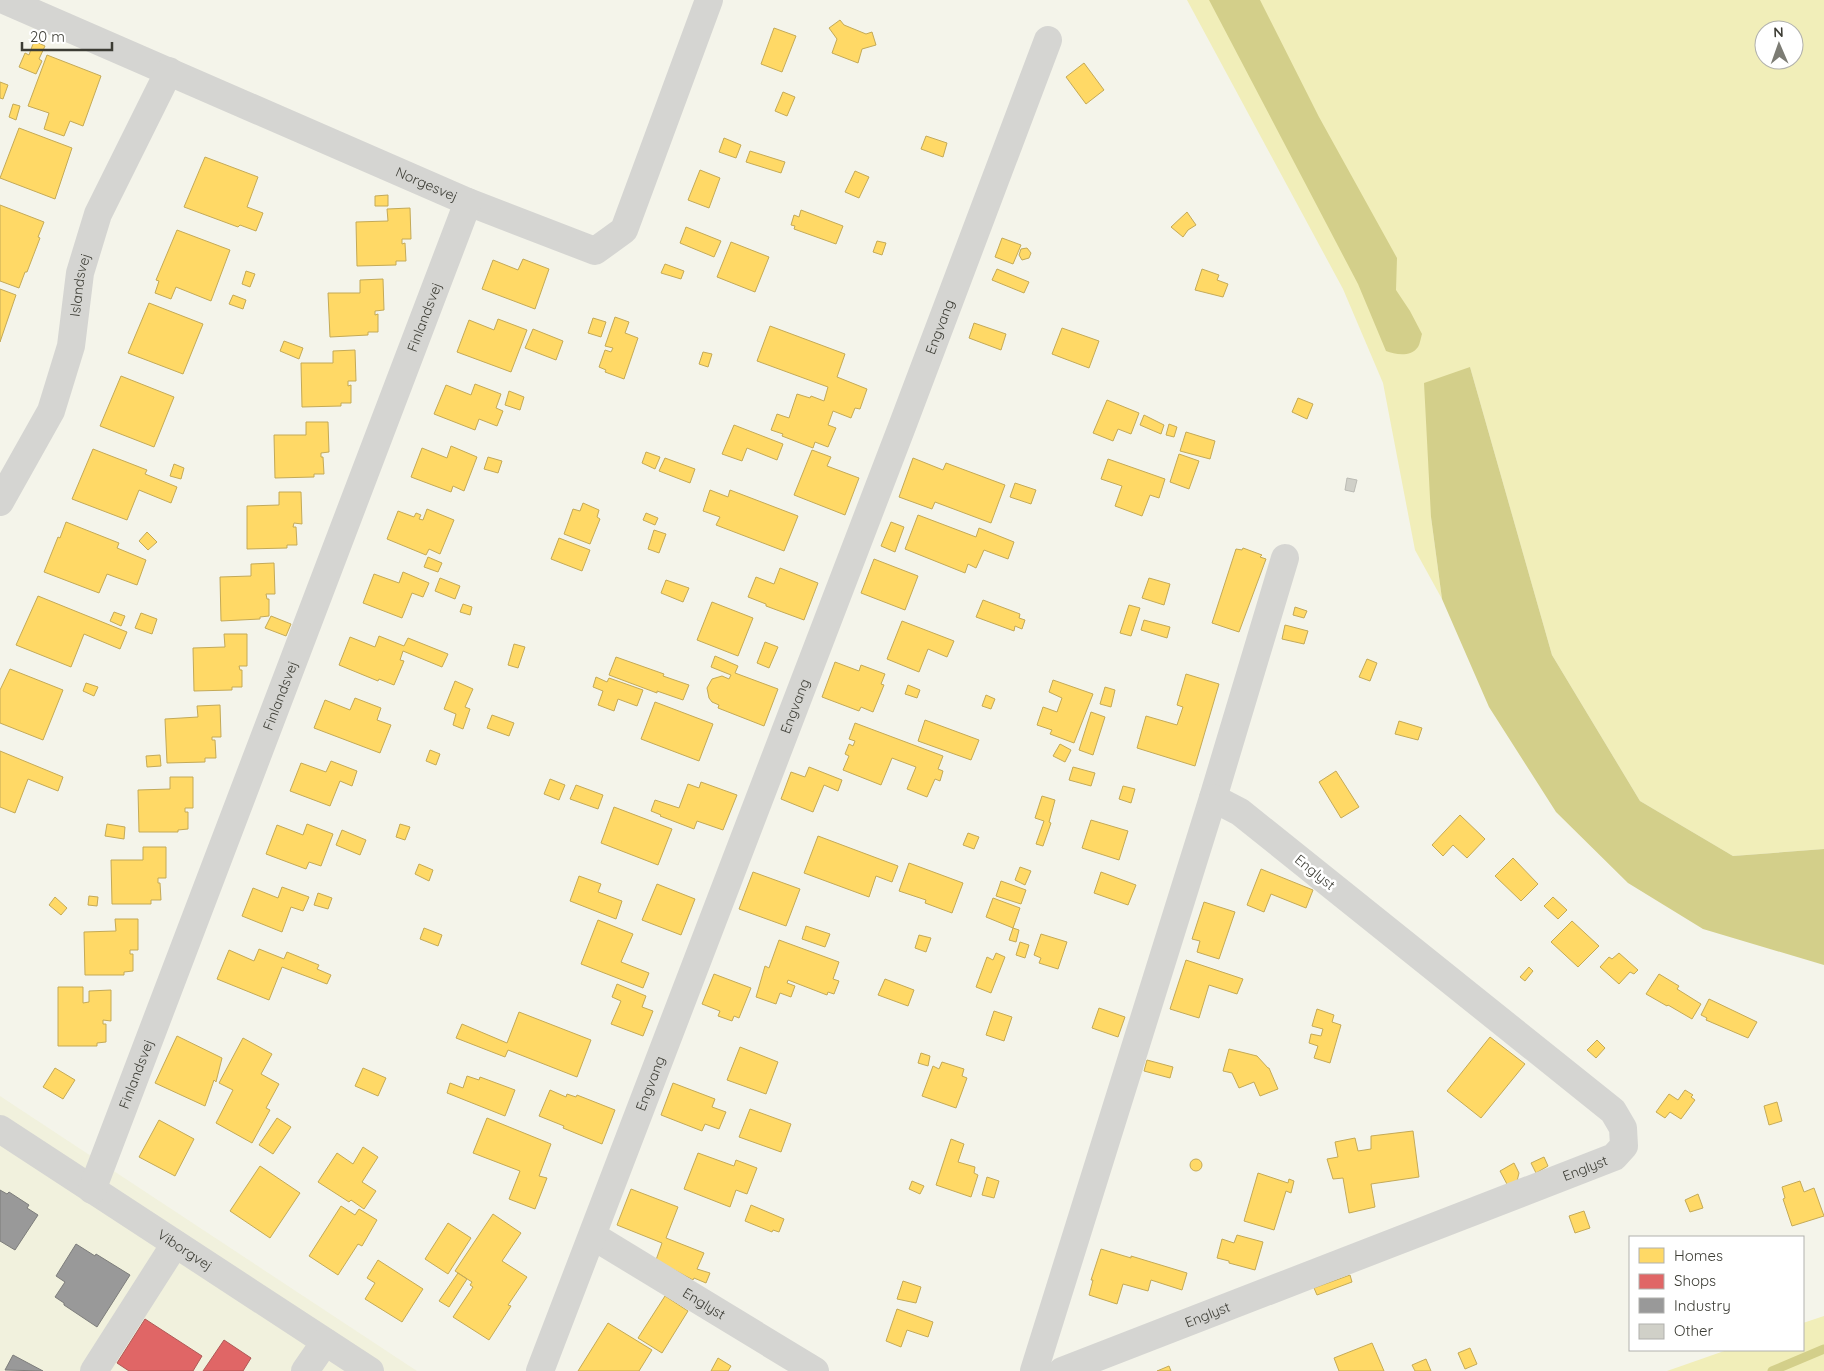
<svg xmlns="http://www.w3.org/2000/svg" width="1824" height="1371" viewBox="0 0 1824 1371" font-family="Quicksand,sans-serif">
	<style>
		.built { fill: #f1f1dd }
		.green { fill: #f1eeb9; fill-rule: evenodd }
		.water { fill: #d3cf8a }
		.homes { fill: #ffd966; stroke: #c4aa57 }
		.shops { fill: #e06666; stroke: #af5957 }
		.industry { fill: #999; stroke: #7d7d7b }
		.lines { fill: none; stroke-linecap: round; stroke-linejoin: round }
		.stream { stroke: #d3cf8a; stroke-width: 9 }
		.building { fill: #d0d0c8; stroke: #bbbbb4 }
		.minor { stroke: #d5d5d2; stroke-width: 28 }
		.labels { text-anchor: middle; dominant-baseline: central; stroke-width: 5; stroke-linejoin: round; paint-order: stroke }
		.street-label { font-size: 14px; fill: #3c3c34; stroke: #fff }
	</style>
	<rect width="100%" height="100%" fill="#f4f4ea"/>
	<!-- built -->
	<path class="built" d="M0,1096L417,1371H0Z"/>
	<!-- green -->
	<path class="green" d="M1187,0H1824V849L1733,856L1640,801L1552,655L1470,367L1431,517L1442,599L1415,550L1383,383L1343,289ZM1764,30H1794V60H1764Z
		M1824,1316V1371H1667L1727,1350H1803V1323Z"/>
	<!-- water -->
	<path class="water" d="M1209,0H1260L1319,117L1397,258L1396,290L1410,311L1422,334C1421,337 1420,344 1418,347C1411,357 1396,355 1386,351L1358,284Z
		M1470,367L1552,655L1640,801L1733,856L1824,849V965L1703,929L1628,883L1556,812L1489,707L1442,599L1431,517L1424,383Z"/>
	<!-- homes -->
	<path class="homes" d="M840,20L844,25L866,34L872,32L876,45L862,49L858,63L832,53L837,39L829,28Z
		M774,28L796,36L782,72L761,64Z
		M34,41L45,46L39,59L42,61L36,74L19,67L25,53L29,55Z
		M47,55L101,76L83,126L70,121L64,136L44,129L49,113L28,106Z
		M1084,63L1104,90L1086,104L1066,77Z
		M0,82L8,85L3,99L0,98Z
		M783,92L795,97L787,116L775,111Z
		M13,104L20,106L16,120L9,117Z
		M19,128L72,148L55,199L0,178Z
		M926,136L947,143L943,157L921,149Z
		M724,138L741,145L736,158L719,152Z
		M750,151L785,162L781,173L746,162Z
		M205,157L258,177L247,207L263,213L256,231L240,225L238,227L184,207Z
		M700,170L720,178L709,208L688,200Z
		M855,171L869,177L859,198L845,192Z
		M388,195V206H375V196Z
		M0,205L44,222L38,237L40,238L27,272H25L19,288L0,281Z
		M410,208L411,239H402V244L405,243L406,261H396V265L357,266L356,222L388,221L387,209Z
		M801,210L843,226L836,244L794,229L795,226L791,225L794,215L799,217Z
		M1187,212L1196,225L1188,230L1183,237L1171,227Z
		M686,227L721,241L714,257L680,243Z
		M177,230L230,250L211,301L176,287L171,299L155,293L159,281L156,280Z
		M1002,238L1021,245L1013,264L995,257Z
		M877,241L886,243L882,255L873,252Z
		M731,242L769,257L755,292L717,277Z
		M1027,248L1031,253L1029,258L1022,260L1019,255L1021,249Z
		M523,259L549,269L535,309L482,289L493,260L518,270Z
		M665,264L684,271L681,279L661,273Z
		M997,269L1029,282L1024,293L992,280Z
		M1202,269L1219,275L1217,280L1228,284L1223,297L1195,290Z
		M246,271L255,274L250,287L242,284Z
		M383,279L384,310L375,311V315L378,314V332H368V335L330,337L328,293H360V280Z
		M0,289L16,295L0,342Z
		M233,295L246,300L243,309L229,304Z
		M149,303L203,324L183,374L128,353Z
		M615,317L629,322L625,333L638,338L624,379L605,372L606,370L599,367L605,350L611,352L613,348L605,346Z
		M593,318L606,322L601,337L588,333Z
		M498,319L527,330L511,372L457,352L469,320L494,330Z
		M974,323L1006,334L1001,350L969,338Z
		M770,326L845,354L837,377L867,389L860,409L855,408L851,418L833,411L828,425L836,428L828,447L815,442L813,448L782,436L783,434L771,430L777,414L789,418L797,394L810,398L811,396L824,401L828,387L757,361Z
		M1062,328L1099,341L1089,368L1052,354Z
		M533,329L563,341L556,360L525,348Z
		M284,341L303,348L299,359L280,351Z
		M355,350L356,381H348V386L351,385V403H341V406L302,407L301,363H333V351Z
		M703,352L712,354L708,367L699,364Z
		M121,376L174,397L154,447L100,426Z
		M475,384L501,394L496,408L503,411L497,426L479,419L475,430L434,414L446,385L471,395Z
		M509,391L524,397L520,410L505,405Z
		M1298,398L1313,404L1307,419L1292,412Z
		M1107,400L1139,413L1131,434L1118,429L1113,441L1093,433Z
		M1144,415L1164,425L1161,434L1140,425Z
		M306,422H328L329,452L321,453V457H323L324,474H314V477L275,478L274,435H306Z
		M1169,424L1177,427L1174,437L1166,435Z
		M734,425L783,444L777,460L747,448L742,461L722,454Z
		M1186,432L1215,441L1210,459L1180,451Z
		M451,446L477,457L464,491L453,486L451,492L411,477L422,448L447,458Z
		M93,449L147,470L145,474L177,487L171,503L139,490L127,520L72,499Z
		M812,450L831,457L827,466L859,478L845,515L794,495Z
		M646,452L660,457L655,469L642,463Z
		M1179,454L1199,461L1189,489L1170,482Z
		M488,457L502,461L498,473L484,469Z
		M665,458L695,469L690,483L659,471Z
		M913,458L943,470L946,463L1005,485L991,523L935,502L932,509L899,497Z
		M1108,459L1165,479L1159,498L1150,495L1142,516L1115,506L1122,486L1101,479Z
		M174,464L184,468L181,479L170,476Z
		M1015,483L1036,490L1031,504L1010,497Z
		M710,490L728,497L730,490L798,516L784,551L716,525L720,517L703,511Z
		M279,492H301L302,524L294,523L293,527H296L297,545H287V548L247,549V506L279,505Z
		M583,503L599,510L597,517L600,519L590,544L564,534L573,509L580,511Z
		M427,509L454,520L440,554L429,549L426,555L387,539L398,511L414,517L416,513L421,515L419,519L423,520Z
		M646,513L658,518L655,525L643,520Z
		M918,515L976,537L979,528L1014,542L1008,559L984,550L976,568L968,564L965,573L905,549Z
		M66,522L119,543L117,548L146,560L137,585L107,574L99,593L44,572L58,537L60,538Z
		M891,522L904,527L895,552L881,546Z
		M654,530L666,534L659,553L648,549Z
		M147,532L157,542L148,550L139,541Z
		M559,538L590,550L582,571L551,559Z
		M1243,548L1262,555L1260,557L1266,559L1239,632L1212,623L1236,549L1242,550Z
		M428,557L442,563L438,572L424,567Z
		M874,559L918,576L905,610L861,593Z
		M274,563L275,594H266L267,599H269V616L260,617V619L221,621L220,577L251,576V564Z
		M780,568L818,583L804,620L766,606V604L748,597L756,577L774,584Z
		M403,572L429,583L423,597L412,593L402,618L363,603L374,574L399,583Z
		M440,578L460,586L455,599L435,591Z
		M1149,578L1170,584L1164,605L1142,598Z
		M666,580L689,588L683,602L661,593Z
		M38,596L127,632L120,649L84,634L71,667L16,645Z
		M983,600L1020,614L1019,618L1025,620L1022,629L1015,626L1014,631L976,617Z
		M712,602L753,618L738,656L697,640Z
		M463,604L472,607L470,615L460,612Z
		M1129,605L1140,608L1131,636L1120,633Z
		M1295,607L1307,611L1304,618L1293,615Z
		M114,612L125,616L121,626L110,621Z
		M141,613L157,619L152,634L135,628Z
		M271,616L291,624L286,636L265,628Z
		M1144,620L1170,627L1167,638L1141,630Z
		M902,621L954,641L947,657L928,649L919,672L887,659Z
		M1285,625L1308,631L1304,644L1282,639Z
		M224,634H247V666H239L240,670H242V687H232V690L194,691L193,648L225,647Z
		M379,636L404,646L408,638L448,654L442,667L403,651L400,660L404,661L394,685L379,679L378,681L339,665L350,637L375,647Z
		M765,642L778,647L769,668L757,663Z
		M514,644L525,647L518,668L508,665Z
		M715,656L738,666L735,673L778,689L764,726L718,708L719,705L712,702L709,698L707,688L712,679L722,676L729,679L731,675L711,667Z
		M616,657L664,674L663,676L689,685L683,700L657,691V693L609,675Z
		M1367,659L1377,663L1370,681L1359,677Z
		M835,662L859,671L861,665L885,674L881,684L884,685L873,712L861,707L859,711L822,697Z
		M10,669L63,690L43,740L0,723V690Z
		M1186,674L1219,684L1195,766L1137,748L1146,716L1177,725L1183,707L1177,705Z
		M596,677L607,682L609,678L643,690L637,706L618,699L614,711L598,705L603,691L593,687Z
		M1053,680L1093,694L1074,743L1050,734L1052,730L1037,725L1043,707L1057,712L1062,698L1049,692Z
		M455,681L473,689L465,707L470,709L463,729L453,725L456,714L444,709Z
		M86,683L98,687L94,696L83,691Z
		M908,685L920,690L917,698L905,694Z
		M1105,687L1115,690L1111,707L1100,704Z
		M986,695L995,699L991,709L982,706Z
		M355,698L381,708L377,720L391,725L380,753L314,728L325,700L350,710Z
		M655,702L713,724L699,761L641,739Z
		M220,705L221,737H212V740H215L216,758H205V762L167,763L165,719L198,717L197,706Z
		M1091,712L1105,717L1093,755L1079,750Z
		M492,715L514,723L509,736L487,728Z
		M925,720L979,740L971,760L918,741Z
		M1399,721L1422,728L1418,740L1395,734Z
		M855,723L943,756L938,769L943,771L940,781L935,779L927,797L907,789L916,767L892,758L881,785L843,770L849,756L845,754L849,744L853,746L855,741L849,739Z
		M1060,744L1071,750L1065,762L1053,756Z
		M430,750L440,754L436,765L426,761Z
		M0,751L63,777L58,791L28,779L15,813L0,807Z
		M160,755L161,766L147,767L146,756Z
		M331,761L357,771L352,786L340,781L330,806L290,791L301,763L326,772Z
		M809,767L842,780L838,791L824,785L813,812L781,799L791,772L805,777Z
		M1073,767L1095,773L1091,786L1069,780Z
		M1336,771L1359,807L1341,818L1319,782Z
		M170,777H193V808H185V812H188V829L178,830V832H139L138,790L170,789Z
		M550,779L565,785L559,800L544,794Z
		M701,782L737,795L723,830L697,821L694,829L660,816L661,815L651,811L655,800L679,808L688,784L699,788Z
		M576,785L603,795L598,809L570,799Z
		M1123,786L1135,789L1131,803L1119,799Z
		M1042,796L1055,800L1049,822L1051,823L1043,846L1036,844L1044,821L1035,818Z
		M614,807L672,829L658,865L601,843Z
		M1460,815L1485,839L1467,858L1453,845L1443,856L1432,845Z
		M1091,820L1128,831L1119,860L1082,848Z
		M107,824L125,827L124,839L105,836Z
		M307,824L333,834L321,866L309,862L306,869L266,854L277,825L303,835Z
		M400,824L410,827L405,840L396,837Z
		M342,830L366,840L360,855L336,845Z
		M968,833L979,837L974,849L963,845Z
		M818,836L898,866L892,882L876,876L869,897L804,873Z
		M143,847H166V878H158V883H160L161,900H151V904H112L111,860H143Z
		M1513,858L1538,884L1521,901L1495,876Z
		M909,863L963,883L952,913L925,903L926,900L899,891Z
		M419,864L433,870L429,881L415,874Z
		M1020,867L1031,871L1025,885L1015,880Z
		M1261,869L1313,890L1306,908L1271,894L1264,912L1247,905Z
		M753,872L800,889L786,926L739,909Z
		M1101,872L1136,885L1128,905L1094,893Z
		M579,876L601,884L598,892L622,901L616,919L570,901Z
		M1001,881L1026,890L1021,904L996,896Z
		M657,884L695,899L681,935L642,920Z
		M282,887L309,897L303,911L291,907L282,932L242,916L253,888L278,898Z
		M318,893L332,898L328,909L314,905Z
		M89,896L98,897L97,906L88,905Z
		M55,897L67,908L61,915L49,905Z
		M1553,897L1567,910L1558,919L1544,906Z
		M993,898L1020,908L1013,928L986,917Z
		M1204,902L1235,912L1219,959L1197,952L1200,941L1192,939Z
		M115,919H138V950H130V954H133V971L124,972V975H85L84,932L116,931Z
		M598,920L633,934L621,962L649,973L643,988L581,964Z
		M1572,921L1599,946L1578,967L1551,942Z
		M806,926L830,934L825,947L802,939Z
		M424,928L442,935L438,946L420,939Z
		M1013,928L1019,930L1016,942L1009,940Z
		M1041,934L1067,942L1058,969L1039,963L1041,958L1034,955Z
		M919,935L931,938L926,952L915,948Z
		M779,940L839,962L833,979L839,981L834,994L828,992L827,995L788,980L787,983L795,986L791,997L780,993L776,1004L756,997L765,966L769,968Z
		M1020,942L1029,945L1025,958L1016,955Z
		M259,949L284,959L287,952L319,965L317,969L331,975L327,984L282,967L269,1000L217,979L229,950L254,961Z
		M996,953L1005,957L991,993L976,987L987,957L993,960Z
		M1619,953L1638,970L1634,974L1630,972L1619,984L1600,967L1609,957L1612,959Z
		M1186,960L1243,979L1237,994L1209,985L1199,1018L1170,1009Z
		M1529,967L1533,971L1525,981L1520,977Z
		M714,974L751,988L739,1018L734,1016L732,1021L718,1016L720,1011L702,1004Z
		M1659,974L1679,986L1677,989L1701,1004L1692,1019L1668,1005L1667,1006L1646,994Z
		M885,979L914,990L908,1006L878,995Z
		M617,984L646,996L642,1007L653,1011L643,1036L611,1024L621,1001L612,997Z
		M58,987H83V1003L89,1002V991L111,990V1021L103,1020V1024H106V1042L97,1043V1046H58Z
		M1709,999L1757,1022L1748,1038L1706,1020L1707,1018L1701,1015Z
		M1099,1008L1125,1017L1118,1037L1092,1028Z
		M1317,1009L1334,1015L1332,1022L1341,1025L1330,1063L1314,1058L1318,1046L1309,1043L1311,1034L1321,1036L1323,1029L1312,1026Z
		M994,1011L1012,1017L1004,1041L986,1035Z
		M519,1012L591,1040L577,1077L508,1050L505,1057L456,1038L462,1024L507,1043Z
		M177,1036L222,1058L216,1082L214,1080L205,1106L155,1083Z
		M1490,1037L1525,1064L1481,1118L1447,1091Z
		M243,1038L272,1054L261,1074L279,1084L266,1108L270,1110L252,1143L216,1123L233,1090L219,1083Z
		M1597,1040L1605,1048L1596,1058L1587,1050Z
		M740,1047L778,1062L766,1094L727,1080Z
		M1229,1049L1257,1056L1268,1068H1269L1278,1089L1260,1096L1254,1082L1239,1088L1232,1073L1223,1071Z
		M921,1053L930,1056L928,1066L918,1063Z
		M1147,1060L1173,1067L1170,1078L1144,1071Z
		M942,1062L964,1069L962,1076L967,1078L956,1108L922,1096L933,1066L939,1069Z
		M55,1068L75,1080L63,1099L43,1087Z
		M363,1068L386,1078L378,1096L355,1086Z
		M467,1076L479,1080L480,1077L515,1090L505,1116L447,1093L450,1083L463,1088Z
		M673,1083L715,1099L712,1107L726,1112L719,1129L705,1124L702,1131L661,1115Z
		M550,1090L566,1097L567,1094L576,1097L577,1095L615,1110L602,1144L563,1128L564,1126L539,1116Z
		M1685,1090L1693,1095L1691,1097L1695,1100L1681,1119L1670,1112L1665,1118L1656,1112L1669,1094L1678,1100Z
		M1777,1102L1782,1121L1769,1125L1764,1106Z
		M750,1109L791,1124L781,1152L739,1137Z
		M277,1118L291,1127L273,1154L259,1145Z
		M487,1118L551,1144L539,1176L547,1178L535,1209L509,1199L520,1171L473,1153Z
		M159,1120L194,1139L175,1176L139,1157Z
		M1413,1131L1419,1177L1371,1184L1375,1207L1349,1213L1343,1178L1333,1179L1327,1159L1338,1157L1335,1142L1355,1138L1358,1151L1371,1149V1136Z
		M951,1139L964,1144L958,1162L975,1167L974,1173L978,1175L971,1197L936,1185Z
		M363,1147L378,1157L362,1182L376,1191L364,1209L351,1200L349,1202L318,1182L337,1153L353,1164Z
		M698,1153L734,1166L736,1160L757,1168L747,1194L736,1190L730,1207L684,1189Z
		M1544,1157L1548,1166L1536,1173L1531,1163Z
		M1190 1165a6 6 0 1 1 12 0a6 6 0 1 1-12 0Z
		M1514,1163L1519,1173L1517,1181L1508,1186L1500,1171Z
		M260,1166L300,1193L270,1238L230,1211Z
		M1258,1173L1288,1183L1289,1179L1294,1181L1291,1193L1286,1191L1274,1230L1244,1221Z
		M987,1177L999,1181L994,1198L982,1195Z
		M912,1181L924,1186L920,1194L909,1189Z
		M1800,1181L1804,1192L1814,1188L1824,1216L1792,1226L1783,1199L1785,1198L1782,1187Z
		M631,1189L678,1207L666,1238L704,1253L697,1269L710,1273L706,1283L694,1278L693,1280L656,1260L662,1243L617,1225Z
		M1698,1194L1703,1208L1690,1212L1685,1200Z
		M751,1205L784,1219L779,1232L773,1230L772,1232L745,1221Z
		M341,1206L355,1215L359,1209L377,1220L362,1246L358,1244L338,1275L309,1256Z
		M1584,1211L1590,1228L1575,1233L1569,1216Z
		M493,1214L521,1233L502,1261L527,1277L508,1305L511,1306L489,1340L453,1317L473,1287L470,1285L472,1282L455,1271Z
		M448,1223L471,1238L448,1274L425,1259Z
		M1237,1235L1263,1242L1255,1270L1229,1263V1261L1217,1258L1222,1239L1234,1243Z
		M1101,1249L1131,1258V1256L1187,1273L1182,1290L1151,1280L1148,1291L1123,1284L1117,1304L1089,1295L1093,1280H1091Z
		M378,1260L423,1289L402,1322L365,1299L375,1283L367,1278Z
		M458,1273L467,1279L449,1307L439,1301Z
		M1350,1275L1352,1282L1317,1295L1314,1288Z
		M903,1281L921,1287L916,1303L897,1299Z
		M665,1296L688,1311L662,1353L638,1338Z
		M897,1309L933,1322L928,1337L907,1330L901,1347L886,1341Z
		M608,1323L652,1350L639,1371H578Z
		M1372,1343L1384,1371H1339L1334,1358Z
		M1470,1348L1477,1364L1465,1369L1458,1353Z
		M718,1358L731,1366L728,1371H711Z
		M1426,1359L1431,1371H1415L1412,1365Z
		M1169,1366L1171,1371H1157Z"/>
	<!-- shops -->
	<path class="shops" d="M145,1319L202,1356L193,1371H129L117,1363Z
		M224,1340L251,1358L243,1371H203Z"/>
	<!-- industry -->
	<path class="industry" d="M0,1190L7,1194L9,1192L29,1205L27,1208L38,1215L15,1250L0,1241Z
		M76,1244L95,1256L96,1254L130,1275L97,1327L64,1305V1303L55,1297L65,1282L56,1276Z
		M13,1355L43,1371L5,1370Z"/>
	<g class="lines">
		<!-- stream -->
		<path class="stream" d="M1772,1371L1824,1349"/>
	</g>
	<!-- building -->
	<path class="building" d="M1347,478L1357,480L1354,492L1345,490Z"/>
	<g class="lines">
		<!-- minor -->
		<g class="minor">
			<path id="s1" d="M4,0L468,202L595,251L624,230L709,0"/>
			<path id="s2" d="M0,502L51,411L71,346L80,273L98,214L169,71"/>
			<path id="s3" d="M0,1129L370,1371"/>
			<path id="s4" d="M92,1190L468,202"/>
			<path id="s5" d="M593,1236L815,1371"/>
			<path d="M94,1371L175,1244"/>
			<path d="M305,1371L325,1342"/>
			<path id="s6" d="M540,1371L903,424L1048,40"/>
			<path d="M1034,1371L1213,798L1285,558"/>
			<path id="s7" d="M1062,1371L1614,1157L1624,1146L1623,1128L1613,1111L1240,812L1213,798"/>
		</g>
	</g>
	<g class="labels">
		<!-- street labels -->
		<g class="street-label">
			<text stroke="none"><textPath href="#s1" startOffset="461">Norgesvej</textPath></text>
			<text stroke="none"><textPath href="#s2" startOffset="234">Islandsvej</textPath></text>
			<text stroke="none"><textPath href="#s4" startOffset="934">Finlandsvej</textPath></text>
			<text stroke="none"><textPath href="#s6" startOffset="1118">Engvang</textPath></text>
			<text stroke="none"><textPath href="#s4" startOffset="529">Finlandsvej</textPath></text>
			<text stroke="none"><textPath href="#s6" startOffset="712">Engvang</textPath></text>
			<text transform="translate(1315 872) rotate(39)">Englyst</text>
			<text stroke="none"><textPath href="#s4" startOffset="124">Finlandsvej</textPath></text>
			<text stroke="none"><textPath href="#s6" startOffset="308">Engvang</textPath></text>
			<text stroke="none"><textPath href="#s7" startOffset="561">Englyst</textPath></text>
			<text stroke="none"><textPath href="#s3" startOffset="221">Viborgvej</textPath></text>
			<text stroke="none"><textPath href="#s5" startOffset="130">Englyst</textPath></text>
			<text stroke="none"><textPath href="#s7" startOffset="156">Englyst</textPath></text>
		</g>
	</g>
	<!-- legend -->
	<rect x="1629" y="1236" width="175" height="115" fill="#ffffff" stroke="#b1b1ae"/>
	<rect x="1639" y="1248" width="25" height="15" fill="#ffd966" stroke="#b1b1ae"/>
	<text x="1674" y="1261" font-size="15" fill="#3c3c34">Homes</text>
	<rect x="1639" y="1274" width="25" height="15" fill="#e06666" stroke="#b1b1ae"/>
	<text x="1674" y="1286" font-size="15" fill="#3c3c34">Shops</text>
	<rect x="1639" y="1298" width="25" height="15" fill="#999999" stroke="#b1b1ae"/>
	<text x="1674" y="1311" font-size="15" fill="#3c3c34">Industry</text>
	<rect x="1639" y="1324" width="25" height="15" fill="#d0d0c8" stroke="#b1b1ae"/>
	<text x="1674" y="1336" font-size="15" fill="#3c3c34">Other</text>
	<!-- north arrow -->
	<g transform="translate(1779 45) rotate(358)"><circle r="24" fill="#ffffff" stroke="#b1b1ae"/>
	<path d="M0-4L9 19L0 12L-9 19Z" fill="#7c7c74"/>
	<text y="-8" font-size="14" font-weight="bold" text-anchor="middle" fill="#3c3c34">N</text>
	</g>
	<!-- scale -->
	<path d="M22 42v8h90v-8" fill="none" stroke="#3c3c34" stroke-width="2.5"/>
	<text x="30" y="42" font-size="15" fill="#3c3c34" stroke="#ffffff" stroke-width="4" paint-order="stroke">20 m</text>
</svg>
